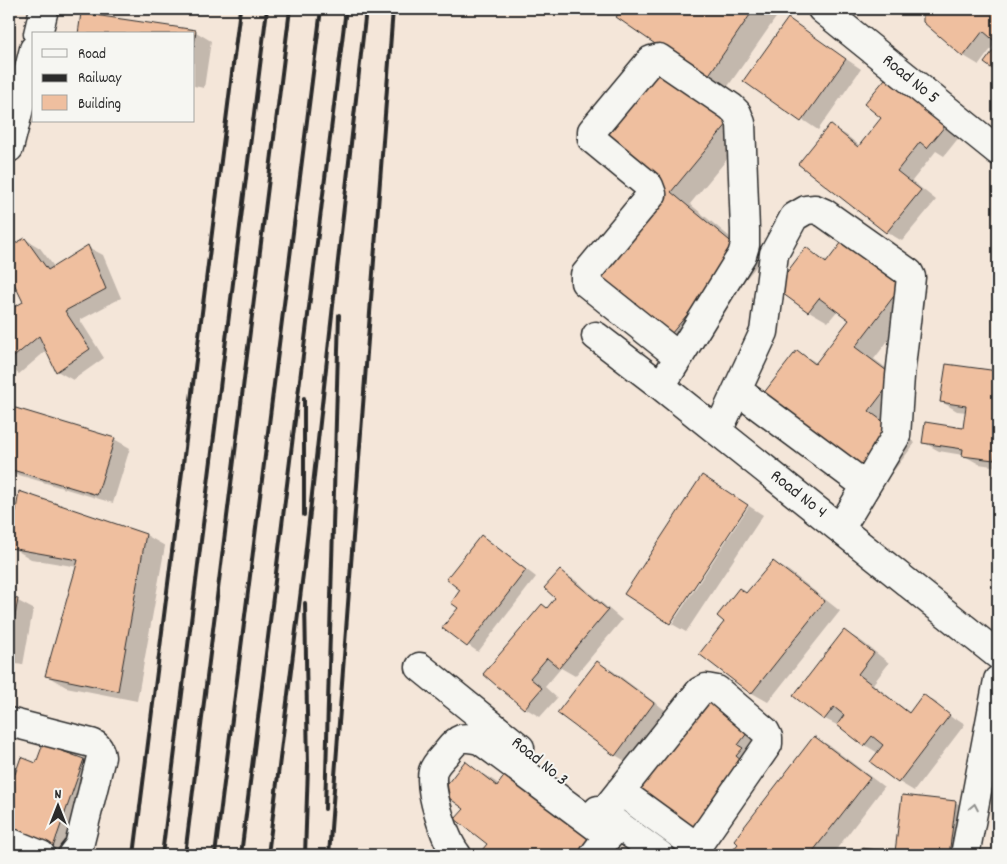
<svg xmlns="http://www.w3.org/2000/svg" width="1007" height="864" viewBox="0 0 1007 864" font-family="Dekko,sans-serif">
	<style>
		.shadow { fill: #0003 }
		.building { fill: #efbf9f; stroke: #2b2b2b }
		.lines { fill: none; stroke-linecap: round; stroke-linejoin: round }
		.minor-casing { stroke: #2b2b2b; stroke-width: 31 }
		.tertiary-casing { stroke: #2b2b2b; stroke-width: 31 }
		.minor { stroke: #f6f6f2; stroke-width: 28 }
		.tertiary { stroke: #f6f6f2; stroke-width: 28 }
		.rail { stroke: #2b2b2b; stroke-width: 4 }
		.oneway { stroke: #90908e }
		.labels { text-anchor: middle; dominant-baseline: central; stroke-width: 4; stroke-linejoin: round; paint-order: stroke }
		.street-label { font-size: 18px; fill: #2b2b2b; stroke: #f6f6f2 }
	</style>
	<rect width="100%" height="100%" fill="#f4e6d9"/>
	<filter id="ink" filterUnits="userSpaceOnUse"><feTurbulence type="fractalNoise" baseFrequency=".02" numOctaves="2"/><feDisplacementMap in="SourceGraphic" scale="10" xChannelSelector="R" yChannelSelector="G"/><feConvolveMatrix kernelMatrix="1 2 1 2 8 2 1 2 1" color-interpolation-filters="sRGB"/></filter>
	<g filter="url(#ink)">
		<!-- shadow -->
		<path class="shadow" d="M623,9H782L726,89L618,17Z
			M925,9H998V42L997,41L979,65L964,56L925,21Z
			M788,20L861,69L818,130L745,81Z
			M196,32L211,41L204,88L194,86V34Z
			M654,64L747,135L690,204L760,262L686,350L667,339Z
			M885,80L900,89L960,136L944,156L936,151L912,181L936,200L902,241L887,232L800,164L830,126L846,135L860,146L883,118Z
			M25,239L40,248L55,268L88,247L103,255L121,298L80,320L104,358L73,380L57,371L47,350L19,374L9,368V311L25,303L9,270V249Z
			M868,247L926,291L874,359L914,389L888,423L915,443L885,482L866,471L797,351L817,363L851,320L838,310L828,322L809,311L777,287L806,249L828,262Z
			M947,365L998,372V467L979,464L963,455L939,451L923,442L964,429L967,412L957,411L942,402Z
			M9,407L114,439L130,448L113,503L9,472Z
			M749,506L763,515L686,632L672,624Z
			M146,535L165,546L137,701L66,687L47,676L78,567L31,559L11,547Z
			M481,537L492,543L536,577L478,652L444,628L460,608L462,590Z
			M773,562L789,571L840,611L768,702L752,693L701,653Z
			M560,571L575,580L622,620L575,676L561,668L545,687L557,698L540,717L525,708L484,674L542,605L548,608L557,598Z
			M9,599L18,601L33,609L23,665L9,663Z
			M844,632L860,640L889,663L873,684L910,713L923,695L937,703V706L955,720L956,718L965,724L914,791L899,782L872,762L878,753L865,745L841,727L825,719Z
			M597,662L613,671L669,713L631,764L615,755Z
			M706,695L766,738L757,758L688,834Z
			M815,737L830,746L884,787L832,855H731Z
			M44,746L84,760L99,769L61,855L24,842L12,822L9,821V773L16,775L37,764Z
			M465,763L481,772L603,855H480L489,843L465,808Z
			M955,802L971,811L966,855H862V850L896,854Z"/>
		<!-- building -->
		<path class="building" d="M622,9H754L706,79L616,17Z
			M923,9H998V44L983,31L963,57L923,22Z
			M81,13L196,30L194,46V34H78Z
			M788,18L846,59L801,122L743,81Z
			M998,44V73L984,63Z
			M654,62L728,123L671,192L741,250L666,340L588,276L661,188L595,134Z
			M885,79L945,126L927,148L920,142L897,171L921,190L886,233L798,164L830,124L858,147L881,118L864,104Z
			M848,234L907,279L855,347L895,377L869,411L896,431L865,472L763,394L797,350L815,364L849,320L819,298L808,312L775,288L806,247L826,263Z
			M25,238L48,270L88,245L106,289L65,311L90,349L56,372L39,336L9,361V310L23,302L9,273V247Z
			M946,364L998,371V430L994,460L962,456L963,449L922,443L925,422L963,428L966,406L940,402Z
			M9,406L115,438L97,495L9,469Z
			M702,475L748,505L670,624L624,594Z
			M19,491L146,534L118,691L45,676L78,560L10,548Z
			M481,535L526,570L467,647L442,628L458,608L451,603L460,590L446,579Z
			M773,561L825,601L751,694L699,654L724,622L717,616L739,588L746,593Z
			M560,570L608,610L559,668L547,658L530,678L542,688L524,709L483,674L542,604L547,608L555,598L544,588Z
			M9,597L18,599L9,650Z
			M844,630L874,653L858,674L909,713L923,694L950,715L898,783L870,762L883,745L872,736L864,746L837,725L844,715L834,707L824,720L793,696Z
			M597,661L654,703L615,756L557,713Z
			M706,694L751,728L738,745L743,748L736,756L742,761L687,835L630,792Z
			M814,736L870,778L810,855H729L738,844L734,840Z
			M43,744L84,759L52,850L9,829L12,819L9,818V772L15,774L21,757L36,763Z
			M465,761L497,786L510,768L597,835L581,855H478L487,844L455,819L464,809L441,792Z
			M902,795L956,801L949,855H860L861,848L895,852Z"/>
		<g class="lines">
			<!-- minor casing -->
			<g class="minor-casing">
				<path id="minor" d="M822,9L998,151
					M38,34L44,9
					M9,148L34,49
					M596,336L661,386L998,655
					M661,386L742,255L745,245V230L741,123L737,113L731,107L659,58L651,60L592,131V139L649,186L652,194L585,275V282L679,357
					M737,390L866,486
					M718,431L764,332L774,254L794,217L806,210L815,209L824,213L909,273L911,277L900,376L896,436L840,529
					M420,667L520,748
					M9,722L91,743C98,745 100,750 101,757L79,846L72,855
					M620,791L697,847
					M598,810L660,855
					M602,814L700,691L706,688L717,690L765,731L768,737V744L691,855
					M9,842L41,855
					M457,855C445,840 428,789 433,771C435,764 443,757 447,752C458,737 463,736 480,740L609,836
					M594,855L617,824"/>
			</g>
			<!-- tertiary casing -->
			<g class="tertiary-casing">
				<path id="tertiary" d="M965,855L998,680"/>
			</g>
			<!-- minor -->
			<use href="#minor" class="minor"/>
			<!-- tertiary -->
			<use href="#tertiary" class="tertiary"/>
			<!-- rail -->
			<path class="rail" d="M304,398V515
				M325,809L339,315
				M134,855L240,9
				M162,855L267,9
				M185,855L290,9
				M215,855L321,9
				M241,855L346,9
				M268,855L304,566L366,9
				M305,855L308,766L305,603
				M329,855L393,9"/>
		</g>
		<!-- one-way arrows -->
		<defs><path id="oneway-chevron" d="M-2-3.5L2.5 0L-2 3.5" fill="none" stroke-width="1.6" stroke-linecap="round" stroke-linejoin="round" transform="scale(1.25)"/></defs>
		<use class="oneway" href="#oneway-chevron" transform="translate(974 807) rotate(-79)"/>
	</g>
	<g class="labels">
		<!-- street labels -->
		<g class="street-label">
			<text transform="translate(910 80) rotate(39)">Road No 5</text>
			<text transform="translate(798 495) rotate(38)">Road No 4</text>
			<text transform="translate(539 762) rotate(39)">Road No 3</text>
		</g>
	</g>
	<!-- margin -->
	<rect width="1007" height="864" fill="none" stroke="#f6f6f2" stroke-width="30"/>
	<rect x="15" y="15" width="977" height="834" fill="none" stroke="#2b2b2b" stroke-width="2" filter="url(#ink)"/>
	<!-- legend -->
	<rect x="32" y="32" width="162" height="90" fill="#f6f6f2" stroke="#a5a5a2"/>
	<rect x="42" y="49" width="25" height="8" fill="#f6f6f2" stroke="#a5a5a2"/>
	<text x="78" y="58" font-size="15" fill="#2b2b2b">Road</text>
	<rect x="42" y="74" width="25" height="8" fill="#2b2b2b" stroke="#a5a5a2"/>
	<text x="78" y="82" font-size="15" fill="#2b2b2b">Railway</text>
	<rect x="42" y="95" width="25" height="15" fill="#efbf9f" stroke="#a5a5a2"/>
	<text x="78" y="108" font-size="15" fill="#2b2b2b">Building</text>
	<!-- north arrow -->
	<g transform="translate(58 806)" stroke="#f6f6f2" stroke-width="4" paint-order="stroke">
	<path d="M0-4L9 19L0 12L-9 19Z" fill="#2b2b2b"/>
	<text y="-8" font-size="14" font-weight="bold" text-anchor="middle" fill="#2b2b2b">N</text>
	</g>
</svg>
